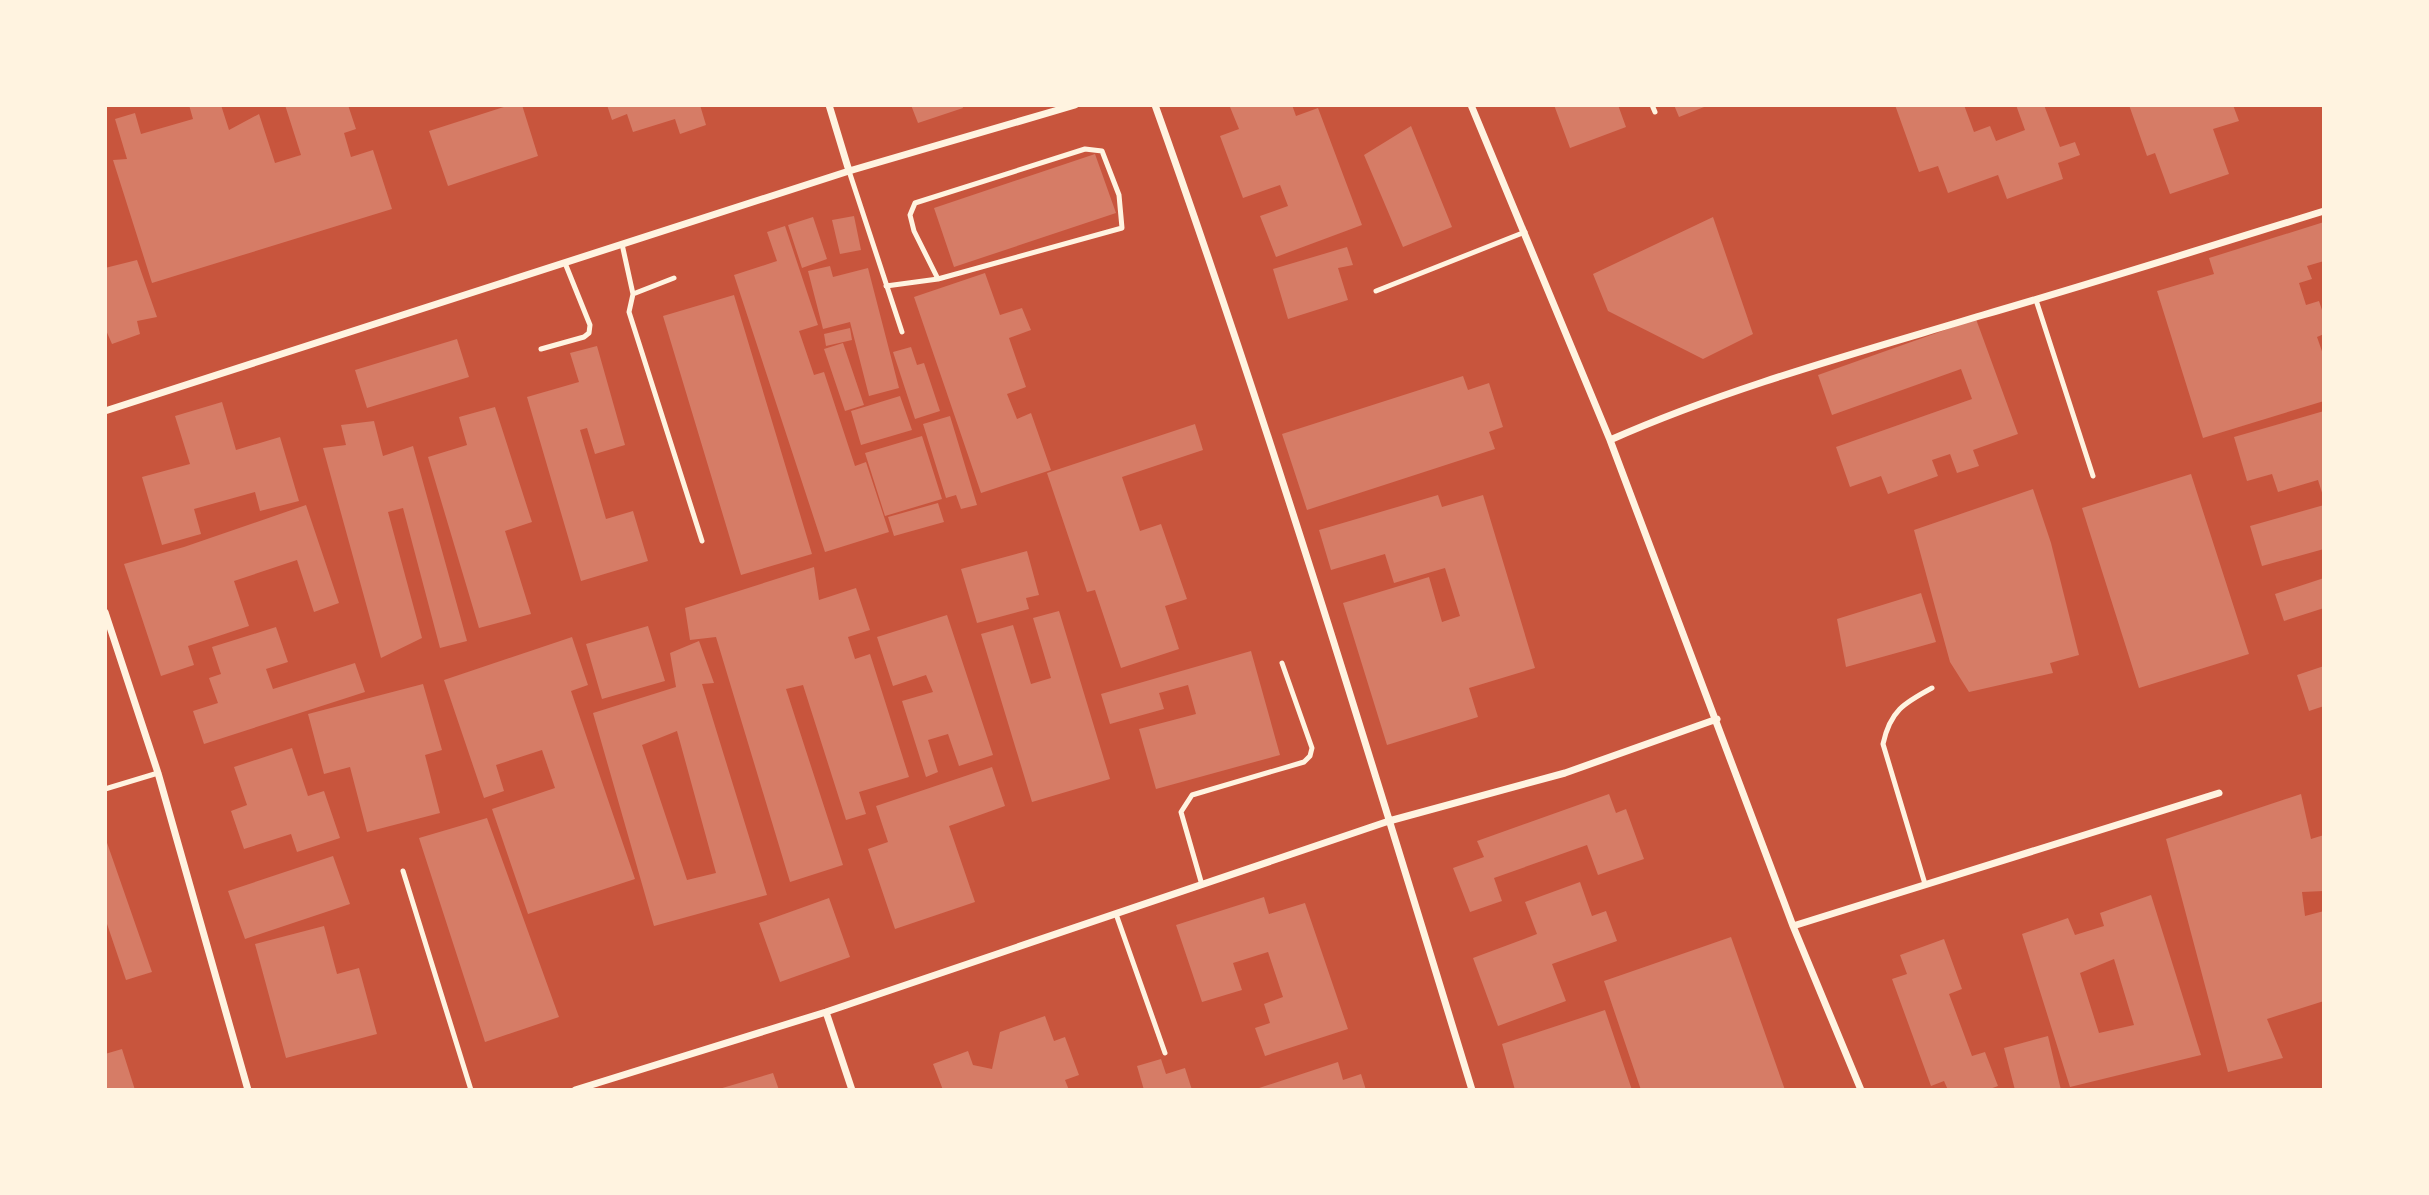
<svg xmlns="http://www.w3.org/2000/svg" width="2429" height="1195" viewBox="0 0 2429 1195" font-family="Literata,serif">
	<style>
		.building { fill: #d67c66; fill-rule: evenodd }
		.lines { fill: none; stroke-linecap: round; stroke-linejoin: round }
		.service { stroke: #fff3e0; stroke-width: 5 }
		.minor { stroke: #fff3e0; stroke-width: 7 }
	</style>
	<rect width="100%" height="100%" fill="#c8553d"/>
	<!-- building -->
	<path class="building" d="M189,105H221L229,130L259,114L275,163L301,155L285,105H348L356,129L344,133L351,157L373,150L392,209L152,283L113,160L127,159L115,119L135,113L141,134L193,119Z
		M510,105H522L538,156L448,186L429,131Z
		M607,105H700L706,125L680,134L675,119L633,132L627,114L612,120Z
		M911,105H962L963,108L918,123Z
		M1237,105H1292L1296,116L1318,108L1362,225L1276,257L1260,216L1288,206L1280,185L1243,198L1220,136L1239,129L1230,107Z
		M1554,105H1618L1626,127L1570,148Z
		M1674,105H1709L1679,117Z
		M1895,105H1964L1974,132L1990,126L1996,141L2025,130L2016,105H2044L2060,147L2075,142L2080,155L2058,163L2063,179L2007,199L1998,175L1948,193L1938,166L1919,172Z
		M2129,105H2233L2239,121L2213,129L2229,174L2170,194L2155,153L2147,156Z
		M1411,126L1452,227L1403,247L1364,155Z
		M1095,154L1116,213L954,267L934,208Z
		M854,216L861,250L840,254L832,220Z
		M813,217L827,259L802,268L788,225Z
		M1713,217L1753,334L1703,359L1608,311L1593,274Z
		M2324,222V261L2307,266L2312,279L2299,283L2306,305L2319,301L2324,316V334L2317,337L2324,357V401L2203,438L2157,291L2214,274L2209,258Z
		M785,226L818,325L799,331L814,375L824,372L855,466L866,462L889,532L825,552L734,275L777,261L767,232Z
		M1347,247L1353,265L1338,268L1348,300L1288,319L1273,269Z
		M137,260L157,317L137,321L140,334L112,344L105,328V268Z
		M830,266L833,277L868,268L899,388L869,396L850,322L823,329L808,271Z
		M985,273L1000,315L1022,308L1031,330L1009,338L1026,387L1007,394L1017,419L1031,413L1051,470L981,493L914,297Z
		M734,295L812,554L741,575L663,316Z
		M1976,319L2018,434L1973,450L1979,466L1957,473L1950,454L1932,460L1938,476L1888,494L1881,476L1850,487L1836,447L1972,399L1961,369L1832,415L1818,375Z
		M850,328L852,340L826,346L824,334Z
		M457,339L469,377L367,408L355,370Z
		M843,343L864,405L845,411L824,349Z
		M597,346L625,445L595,454L587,428L580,430L606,519L633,511L648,561L581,581L527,397L579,382L570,353Z
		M911,347L917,365L924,363L940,411L915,419L893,352Z
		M1463,376L1468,390L1489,383L1503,427L1489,432L1495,449L1307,510L1282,434Z
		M900,396L912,430L861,445L851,411Z
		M222,402L236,450L280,437L299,501L260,511L255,492L194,509L201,534L162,545L142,477L190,464L175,416Z
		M495,407L532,522L505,531L531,614L479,628L428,457L467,445L459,417Z
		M2324,411V499L2318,480L2278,492L2272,474L2247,481L2234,437Z
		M950,416L977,505L961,509L956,495L946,498L923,424Z
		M374,421L383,456L413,446L467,641L440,648L403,508L388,512L422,638L381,658L323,448L346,445L341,425Z
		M1195,424L1203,450L1122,477L1140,531L1161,524L1187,599L1165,606L1179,649L1121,668L1095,590L1087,592L1047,473Z
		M922,436L942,499L885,516L865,453Z
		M2191,474L2249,654L2139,688L2082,508Z
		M2033,489L2051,543L2079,655L2050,663L2053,673L1969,692L1950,662L1914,530Z
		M1438,495L1442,507L1483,495L1535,668L1469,688L1478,717L1387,745L1343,603L1429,577L1442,622L1460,616L1445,568L1394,583L1385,554L1331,570L1319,530Z
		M938,503L944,522L894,536L888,517Z
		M306,505L339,603L314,612L297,560L234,581L249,626L188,646L194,665L161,676L124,564L184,547Z
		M2324,505V549L2262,566L2250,526Z
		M1027,551L1039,595L1026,598L1029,609L977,623L961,569Z
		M814,567L819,600L856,588L870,630L848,637L855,659L870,654L909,777L859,792L866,814L846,820L803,685L786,689L843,865L790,882L716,637L690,640L685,608Z
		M2324,578V608L2284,621L2275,594Z
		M1921,593L1936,642L1846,667L1837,619Z
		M1059,611L1110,779L1032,802L981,634L1013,625L1031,684L1051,678L1033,618Z
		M947,615L993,755L959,766L948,734L928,740L938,772L926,777L902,701L933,692L926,675L893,686L877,637Z
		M648,626L665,681L602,699L586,644Z
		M276,627L288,662L266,669L273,689L355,663L365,692L204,744L193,711L218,703L209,678L221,674L212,647Z
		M572,637L588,685L571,691L635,879L528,914L492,809L555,788L542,750L496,765L504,791L484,798L444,680Z
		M699,641L714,683L702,684L767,895L654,926L593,713L676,687L670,653ZM677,731L716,873L687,880L642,745Z
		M1251,651L1280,755L1156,789L1139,729L1196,714L1188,685L1159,693L1164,709L1110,724L1101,694Z
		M2324,666V706L2309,711L2297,675Z
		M423,684L442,750L425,755L440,813L367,832L350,767L324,774L308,714Z
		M292,748L308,796L324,791L340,838L297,852L291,834L244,849L231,811L247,805L234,767Z
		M992,767L1005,806L949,826L975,902L895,929L868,849L888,842L876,806Z
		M1609,794L1616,813L1626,809L1644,859L1598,875L1587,845L1494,878L1502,901L1470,912L1453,868L1484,857L1477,841Z
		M2301,794L2311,839L2324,835V891L2302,892L2305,916L2324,911V1001L2267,1019L2283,1058L2228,1072L2166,839Z
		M487,818L559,1017L485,1042L419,838Z
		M105,837L152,972L126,980L105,918Z
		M333,856L350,904L245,939L228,891Z
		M1580,882L1592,916L1606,911L1617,941L1552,964L1566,1001L1498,1026L1473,958L1537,934L1525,902Z
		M2151,895L2201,1055L2070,1087L2022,934L2068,918L2075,935L2104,926L2100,913ZM2114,959L2134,1025L2099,1033L2080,973Z
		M1264,897L1269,914L1305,903L1348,1029L1265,1056L1255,1028L1270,1023L1264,1004L1283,997L1268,952L1233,963L1242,990L1202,1002L1176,925Z
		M829,898L850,957L780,982L759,923Z
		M324,926L337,974L359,968L377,1034L286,1058L255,944Z
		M1731,937L1785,1090H1641L1604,981Z
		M1944,939L1962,989L1949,994L1972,1056L1985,1052L1998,1086L1987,1090H1948L1944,1081L1931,1086L1892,979L1907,974L1900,955Z
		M1605,1010L1632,1090H1515L1502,1044Z
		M1045,1016L1054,1041L1065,1037L1079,1075L1065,1080L1069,1090H943L933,1064L968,1051L973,1065L992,1069L1000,1032Z
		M2048,1036L2061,1090H2015L2004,1048Z
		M122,1049L135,1090H105V1054Z
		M1161,1059L1166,1074L1185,1068L1192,1090H1144L1137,1066Z
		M1338,1062L1343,1080L1361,1074L1366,1090H1253Z
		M773,1073L779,1090H719V1089Z"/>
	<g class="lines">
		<!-- service -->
		<path class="service" d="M1652,105L1655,112
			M849,171L902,332
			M622,244L633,294L629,312L702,541
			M886,286L938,279L1122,228L1119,195L1102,151L1085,149L915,203L910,215L914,231L938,279
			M1376,291L1525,232
			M633,294L674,278
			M2036,300L2093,476
			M541,349L584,337L589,333L590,325L565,263
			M105,789L158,773
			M403,871L471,1090
			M1925,884L1883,744C1890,711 1904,703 1932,688
			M1202,885L1181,812L1192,795L1304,762L1310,756L1312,748L1282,663
			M1116,914L1165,1053"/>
		<!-- minor -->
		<path class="minor" d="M829,105L849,171
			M1155,105C1271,430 1371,760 1472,1090
			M1471,105L1610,440L1793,926L1861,1090
			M105,411L849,171L1075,105
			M1610,440C1727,388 1860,352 1983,315C2097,282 2211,246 2324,211
			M105,612L158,773L248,1090
			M1793,926L2219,793
			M826,1012L852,1090
			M575,1090L826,1012L1389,821L1565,773L1717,719"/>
	</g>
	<!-- border -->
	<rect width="2429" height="1195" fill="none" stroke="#fff3e0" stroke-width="214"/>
</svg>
